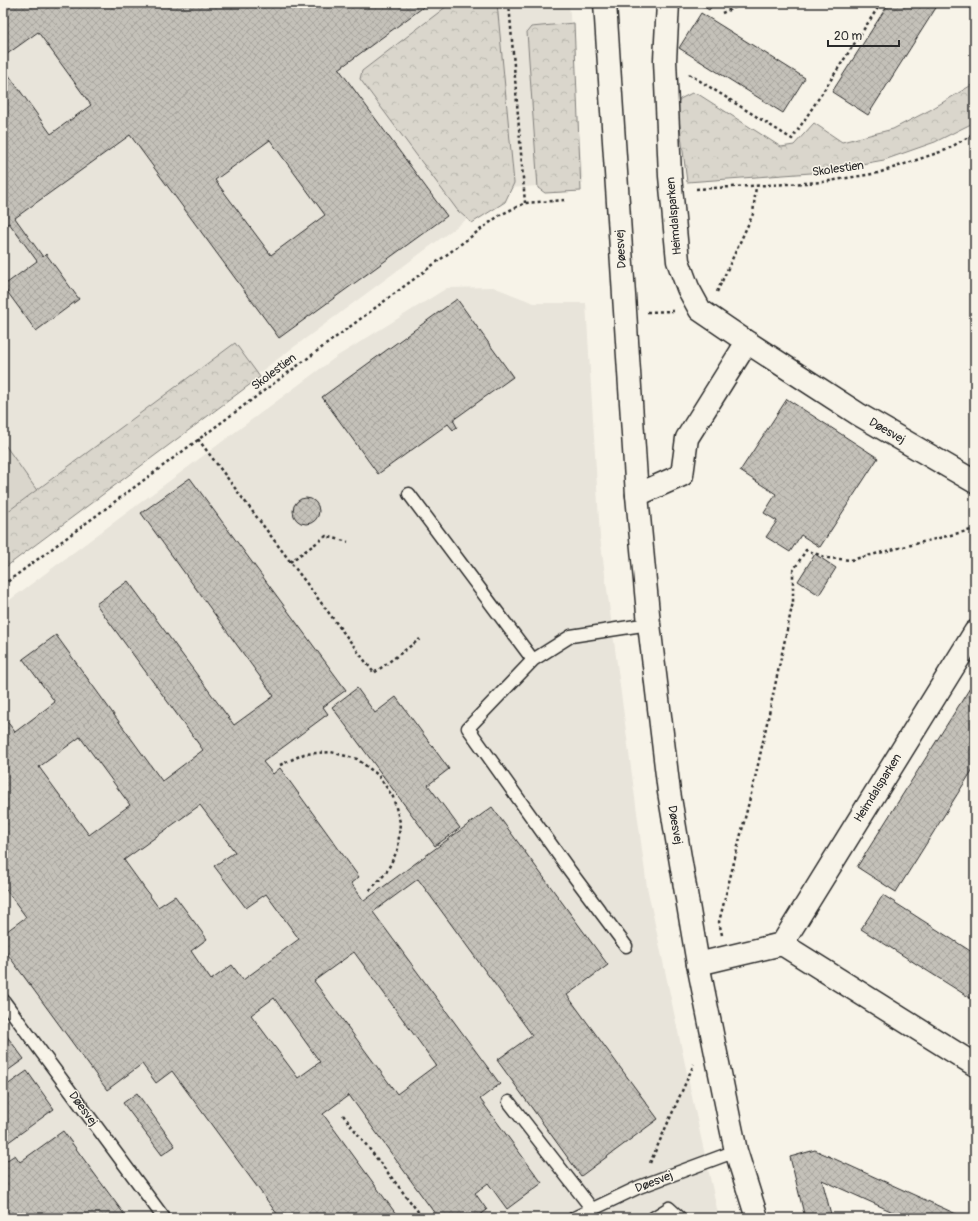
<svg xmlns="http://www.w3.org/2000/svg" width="978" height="1221" viewBox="0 0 978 1221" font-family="Pangolin,sans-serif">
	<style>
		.built { fill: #e8e4da }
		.green { fill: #dad6cc; stroke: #82807c }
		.forest { fill: url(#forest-crowns); stroke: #82807c }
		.building { fill: url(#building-cross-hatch); stroke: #2b2b2b; fill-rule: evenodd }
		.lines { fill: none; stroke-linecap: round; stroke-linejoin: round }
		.lane-casing { stroke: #2b2b2b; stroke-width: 15 }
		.street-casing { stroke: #2b2b2b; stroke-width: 25 }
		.secondary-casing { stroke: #2b2b2b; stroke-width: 25 }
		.path { stroke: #2b2b2b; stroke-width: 2.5; stroke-dasharray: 3 3; stroke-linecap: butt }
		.lane { stroke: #f7f3e8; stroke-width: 12 }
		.street { stroke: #f7f3e8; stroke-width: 22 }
		.secondary { stroke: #f7f3e8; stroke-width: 22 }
		.labels { text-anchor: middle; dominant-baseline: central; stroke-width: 3; stroke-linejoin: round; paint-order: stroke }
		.street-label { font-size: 12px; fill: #2b2b2b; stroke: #f7f3e8 }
	</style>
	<defs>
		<pattern id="forest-crowns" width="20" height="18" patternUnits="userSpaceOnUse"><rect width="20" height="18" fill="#dad6cc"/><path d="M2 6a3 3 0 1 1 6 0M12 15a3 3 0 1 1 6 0" fill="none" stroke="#bbb8af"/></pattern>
		<pattern id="building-cross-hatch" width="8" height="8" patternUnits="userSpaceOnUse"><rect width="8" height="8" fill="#c4c1b9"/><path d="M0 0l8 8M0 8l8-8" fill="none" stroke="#a9a69f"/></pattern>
	</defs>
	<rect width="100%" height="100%" fill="#f7f3e8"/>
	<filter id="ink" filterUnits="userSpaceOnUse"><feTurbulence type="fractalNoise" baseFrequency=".025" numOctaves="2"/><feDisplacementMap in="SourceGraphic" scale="8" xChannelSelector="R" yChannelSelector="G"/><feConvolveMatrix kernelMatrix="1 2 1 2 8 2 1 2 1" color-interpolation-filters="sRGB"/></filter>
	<g filter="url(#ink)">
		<!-- built -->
		<path class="built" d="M3,3H569L583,183L509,188L3,562Z
			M493,287L534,303H586L600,537L647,887L694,1106L719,1218H3V605L336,357L447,288Z"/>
		<!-- green -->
		<path class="green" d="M3,442L57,519L3,559Z"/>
		<!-- forest -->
		<path class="forest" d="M451,3H497L514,183L505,202L472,223L458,211L360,79L362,71Z
			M574,23L581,191L545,193L538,188L527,32L531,27Z
			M975,83V122L935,142L884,160L811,173L687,182L677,104L680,99L692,93L698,94L781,147L794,145L814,123L842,142L893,129L930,110Z
			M235,343L260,377L3,569V515Z"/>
		<!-- building -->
		<path class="building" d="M3,3H429L339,69L447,216L279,338L130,135L15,218L43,257L46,254L79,299L36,331L3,286L37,261L9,223L3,227V67L51,134L91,105L38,32L3,57ZM270,140L325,215L271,255L215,180Z
			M698,3H714L709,10Z
			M889,3H939L868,115L832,92Z
			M701,13L805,78L783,113L679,48Z
			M457,299L513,377L453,420L457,427L453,430L448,424L378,474L322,397Z
			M787,399L878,458L820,547L801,535L790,552L766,537L777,521L764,513L776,494L740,471Z
			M190,478L346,690L323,707L328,714L263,762L273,774L280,768L359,877L351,883L364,901L492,807L608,965L567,995L658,1119L581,1176L497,1060L532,1035L418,879L373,912L500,1084L480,1099L542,1183L507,1209L488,1183L475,1193L487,1210L476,1218H438L349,1095L323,1114L399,1218H280L172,1071L156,1083L142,1064L107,1090L3,948V934L26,917L4,887L3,888V716L15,732L55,702L23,659L56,635L162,781L203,750L96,604L128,581L234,725L274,696L141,513ZM80,737L130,805L89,835L39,767ZM200,805L235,852L214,866L246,908L266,894L299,939L243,980L232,965L211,980L191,951L207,939L175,896L158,907L124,860ZM354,952L436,1065L397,1094L314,981ZM274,998L320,1062L298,1078L251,1015Z
			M293 511a13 13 0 1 1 26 0a13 13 0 1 1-26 0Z
			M815,554L836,568L819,595L798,581Z
			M975,680V766L896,892L857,867Z
			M357,688L375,713L396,697L449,769L428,785L460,828L435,846L332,707Z
			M883,895L975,954V1001L861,929Z
			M3,1031L24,1059L3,1074Z
			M27,1071L54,1109L3,1146V1088Z
			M137,1093L175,1146L162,1155L123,1103Z
			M63,1131L127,1218H10L3,1209V1163L15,1155L20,1162Z
			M815,1150L965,1218H906L822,1180L832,1218H805L790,1157Z"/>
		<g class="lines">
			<!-- lane casing -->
			<g class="lane-casing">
				<path id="lane" d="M409,494L533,660
					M626,946L570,871L468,728L533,660L571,636L649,624
					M3,1000L164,1218
					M509,1102L592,1209
					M574,1218L639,1187L736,1151
					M653,1218L669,1208L680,1218"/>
			</g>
			<!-- street casing -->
			<g class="street-casing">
				<path id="street" d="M668,3L665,60L670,176L678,261L688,288L700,310L747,342
					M637,495L682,475L687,438L747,342L858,414L975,482
					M975,632L782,944L975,1065
					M698,964L782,944"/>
			</g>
			<!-- secondary casing -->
			<g class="secondary-casing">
				<path id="secondary" d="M605,3L637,495L649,624L669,792L698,964L729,1118L736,1151L757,1218"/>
			</g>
			<!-- path -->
			<path class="path" d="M509,3L525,203
				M510,4L564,3
				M722,13L745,3
				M689,74L792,139L881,3
				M696,189L823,182L878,173L946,150L975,133
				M717,292L753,214L756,186
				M647,312L674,311
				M198,439L374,673L420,639
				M290,562L326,536L348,542
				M3,585L500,215L525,203L566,200
				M280,765L304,754L331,752L357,759L378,775L393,797L400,822L398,849L386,873L368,892
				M722,935L719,922L756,774L793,602V571L806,550L828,558L851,560L975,529
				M343,1115L423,1218
				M650,1163L694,1064"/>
			<!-- lane -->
			<use href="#lane" class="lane"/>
			<!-- street -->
			<use href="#street" class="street"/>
			<!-- secondary -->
			<use href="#secondary" class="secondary"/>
		</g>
	</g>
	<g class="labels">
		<!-- street labels -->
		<g class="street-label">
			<text transform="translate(838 169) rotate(-8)">Skolestien</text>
			<text transform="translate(674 216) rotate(-95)">Heimdalsparken</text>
			<text transform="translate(621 249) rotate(-94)">Døesvej</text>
			<text transform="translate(274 372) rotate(-37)">Skolestien</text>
			<text transform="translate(887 431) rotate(30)">Døesvej</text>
			<text transform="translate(878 788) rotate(-58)">Heimdalsparken</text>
			<text transform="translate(675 825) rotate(80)">Døesvej</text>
			<text transform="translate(83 1109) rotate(54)">Døesvej</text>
			<text transform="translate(654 1182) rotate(-22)">Døesvej</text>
		</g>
	</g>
	<!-- margin -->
	<rect width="978" height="1221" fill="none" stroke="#f7f3e8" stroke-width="16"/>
	<rect x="8" y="8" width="962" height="1205" fill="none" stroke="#2b2b2b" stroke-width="1.5" filter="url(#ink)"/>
	<!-- scale -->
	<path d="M828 40v6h71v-6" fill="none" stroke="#2b2b2b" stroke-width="2"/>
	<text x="834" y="40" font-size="12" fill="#2b2b2b" stroke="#f7f3e8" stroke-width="3" paint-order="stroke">20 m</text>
</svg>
